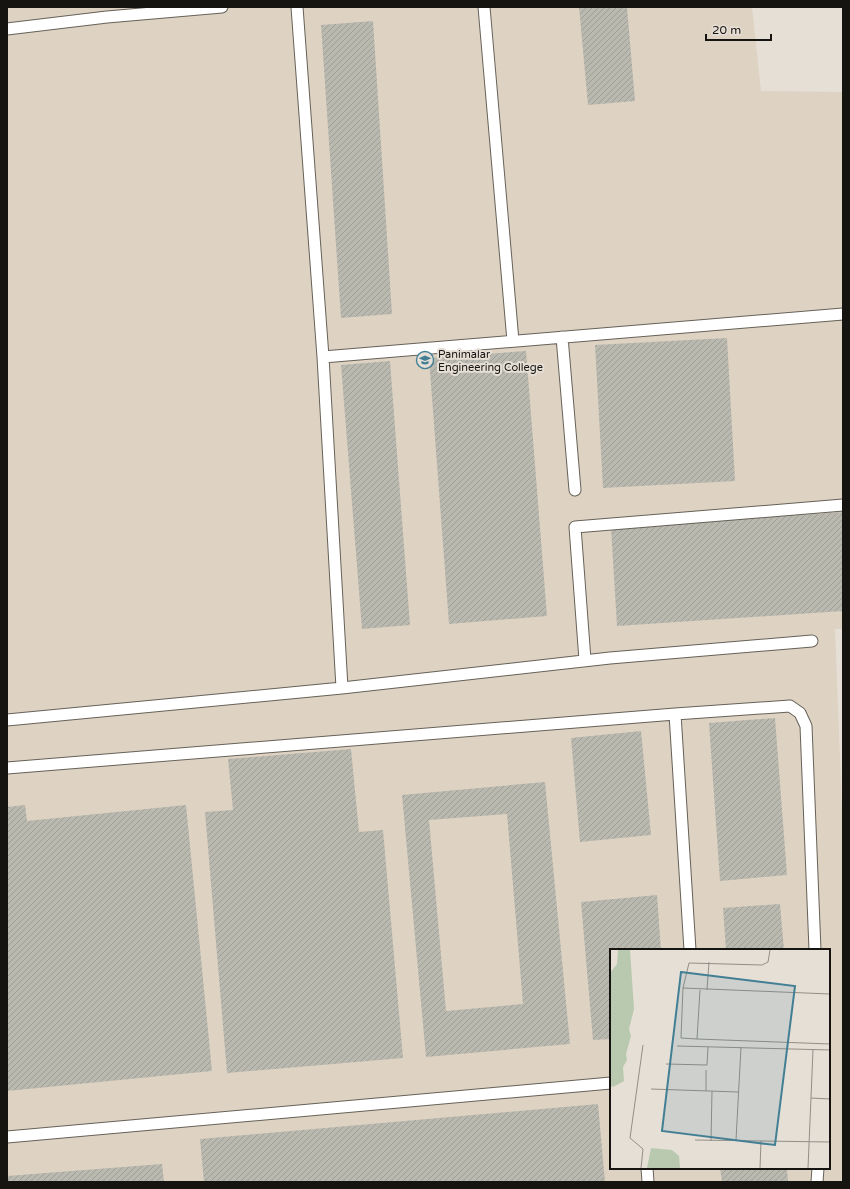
<svg xmlns="http://www.w3.org/2000/svg" width="850" height="1189" viewBox="0 0 850 1189" font-family="'Varela Round',sans-serif">
	<style>
		.built { fill: #ded2c3; fill-rule: evenodd }
		.building { fill: url(#building-hatch); fill-rule: evenodd }
		.lines { fill: none; stroke-linecap: round; stroke-linejoin: round }
		.service-casing { stroke: #666158; stroke-width: 13 }
		.service { stroke: #fff; stroke-width: 11 }
		.labels { text-anchor: middle; dominant-baseline: central; stroke-width: 4; stroke-linejoin: round; paint-order: stroke }
		.poi-label { font-size: 11px; fill: #161410; stroke: #e6dfd6; text-anchor: start }
		.inset-road { fill: none; stroke: #938e87; stroke-width: 1 }
		.view { fill: #427f95; fill-opacity: 0.15; stroke: #427f95; stroke-width: 2 }
		.inset-edge { fill: none; stroke: #161410; stroke-width: 2 }
	</style>
	<defs>
		<pattern id="building-hatch" width="6" height="6" patternUnits="userSpaceOnUse"><rect width="6" height="6" fill="#bab9af"/><path d="M-1 1l2-2M0 6l6-6M5 7l2-2" fill="none" stroke="#9f9e96"/></pattern>
	</defs>
	<rect width="100%" height="100%" fill="#e6dfd6"/>
	<!-- built -->
	<path class="built" d="M7,7H752L761,91L843,92V629H835L843,835V1182H7ZM611,950H829V1168H611Z"/>
	<!-- building -->
	<path class="building" d="M579,7H627L635,101L588,105Z
		M373,21L392,314L341,318L321,25Z
		M727,338L735,481L603,488L595,345Z
		M526,351L547,616L449,624L429,358Z
		M390,361L410,625L362,629L341,365Z
		M843,512V611L617,626L611,528Z
		M775,718L787,875L720,881L709,723Z
		M641,731L651,835L580,842L571,738Z
		M351,749L359,832L383,830L403,1058L227,1073L205,812L233,810L228,759Z
		M545,782L570,1044L426,1057L402,795ZM507,814L523,1004L446,1011L429,820Z
		M25,805L27,821L186,805L212,1071L7,1091V807Z
		M657,895L661,950H611V1039L593,1040L581,902Z
		M780,904L784,950H726L723,908Z
		M598,1104L605,1182H204L200,1139Z
		M162,1164L164,1182H7V1176Z
		M720,1168H787L788,1182H722Z"/>
	<g class="lines">
		<!-- service casing -->
		<g class="service-casing">
			<path id="service" d="M297,7L323,357L342,688
				M484,7L513,341
				M7,29L107,17L222,7
				M562,337L575,490
				M323,357L843,314
				M585,660L575,527L843,505
				M7,720L342,688L610,658L812,641
				M7,768L675,714
				M690,950L675,714L790,706L800,713L806,726L815,950
				M7,1137L611,1083
				M647,1168L648,1182
				M817,1182L818,1168"/>
		</g>
		<!-- service -->
		<use href="#service" class="service"/>
	</g>
	<!-- icons -->
	<defs>
		<g id="university-ring" transform="scale(0.9)"><circle r="9.5" fill="#e6dfd6" stroke="#427f95" stroke-width="1.5"/><path d="M0-5L7-2L0 1L-7-2ZM-4 1L0 2.5L4 1V4Q0 6-4 4Z" fill="#427f95"/></g>
	</defs>
	<g fill-rule="evenodd">
		<use href="#university-ring" x="425" y="360"/>
	</g>
	<g class="labels">
		<!-- poi labels -->
		<g class="poi-label">
			<text x="438" y="354">Panimalar<tspan x="438" dy="13">Engineering College</tspan></text>
		</g>
	</g>
	<!-- overview -->
	<g transform="translate(610 949)">
		<rect width="220" height="220" fill="#e6dfd6"/>
		<path d="M8,1H20L24,60L19,80L21,87L16,105L17,111L13,118L14,132L3,138L0,136V24L7,15ZM41,199L62,201L69,207L70,219H37Z" fill="#b8c9af"/>
		<path class="inset-road" d="M73,39L79,14L152,16L158,13L160,1M90,41L87,90L71,89L73,39L220,45M97,41L99,13M87,90L220,95M67,97L220,101M56,115L97,116L98,98M41,140L128,143M96,142V121M201,149L220,150M85,191L220,193M126,191L131,98M101,192L102,142M31,219L33,200L20,189L33,96M150,219L151,192M198,219L203,101"/>
		<path class="view" d="M71,23L185,37L165,196L52,182Z"/>
		<rect width="220" height="220" class="inset-edge"/>
	</g>
	<!-- border -->
	<rect width="850" height="1189" fill="none" stroke="#161410" stroke-width="16"/>
	<!-- scale -->
	<path d="M706 34v6h65v-6" fill="none" stroke="#161410" stroke-width="2"/>
	<text x="712" y="34" font-size="12" fill="#161410" stroke="#e6dfd6" stroke-width="3" paint-order="stroke">20 m</text>
</svg>
